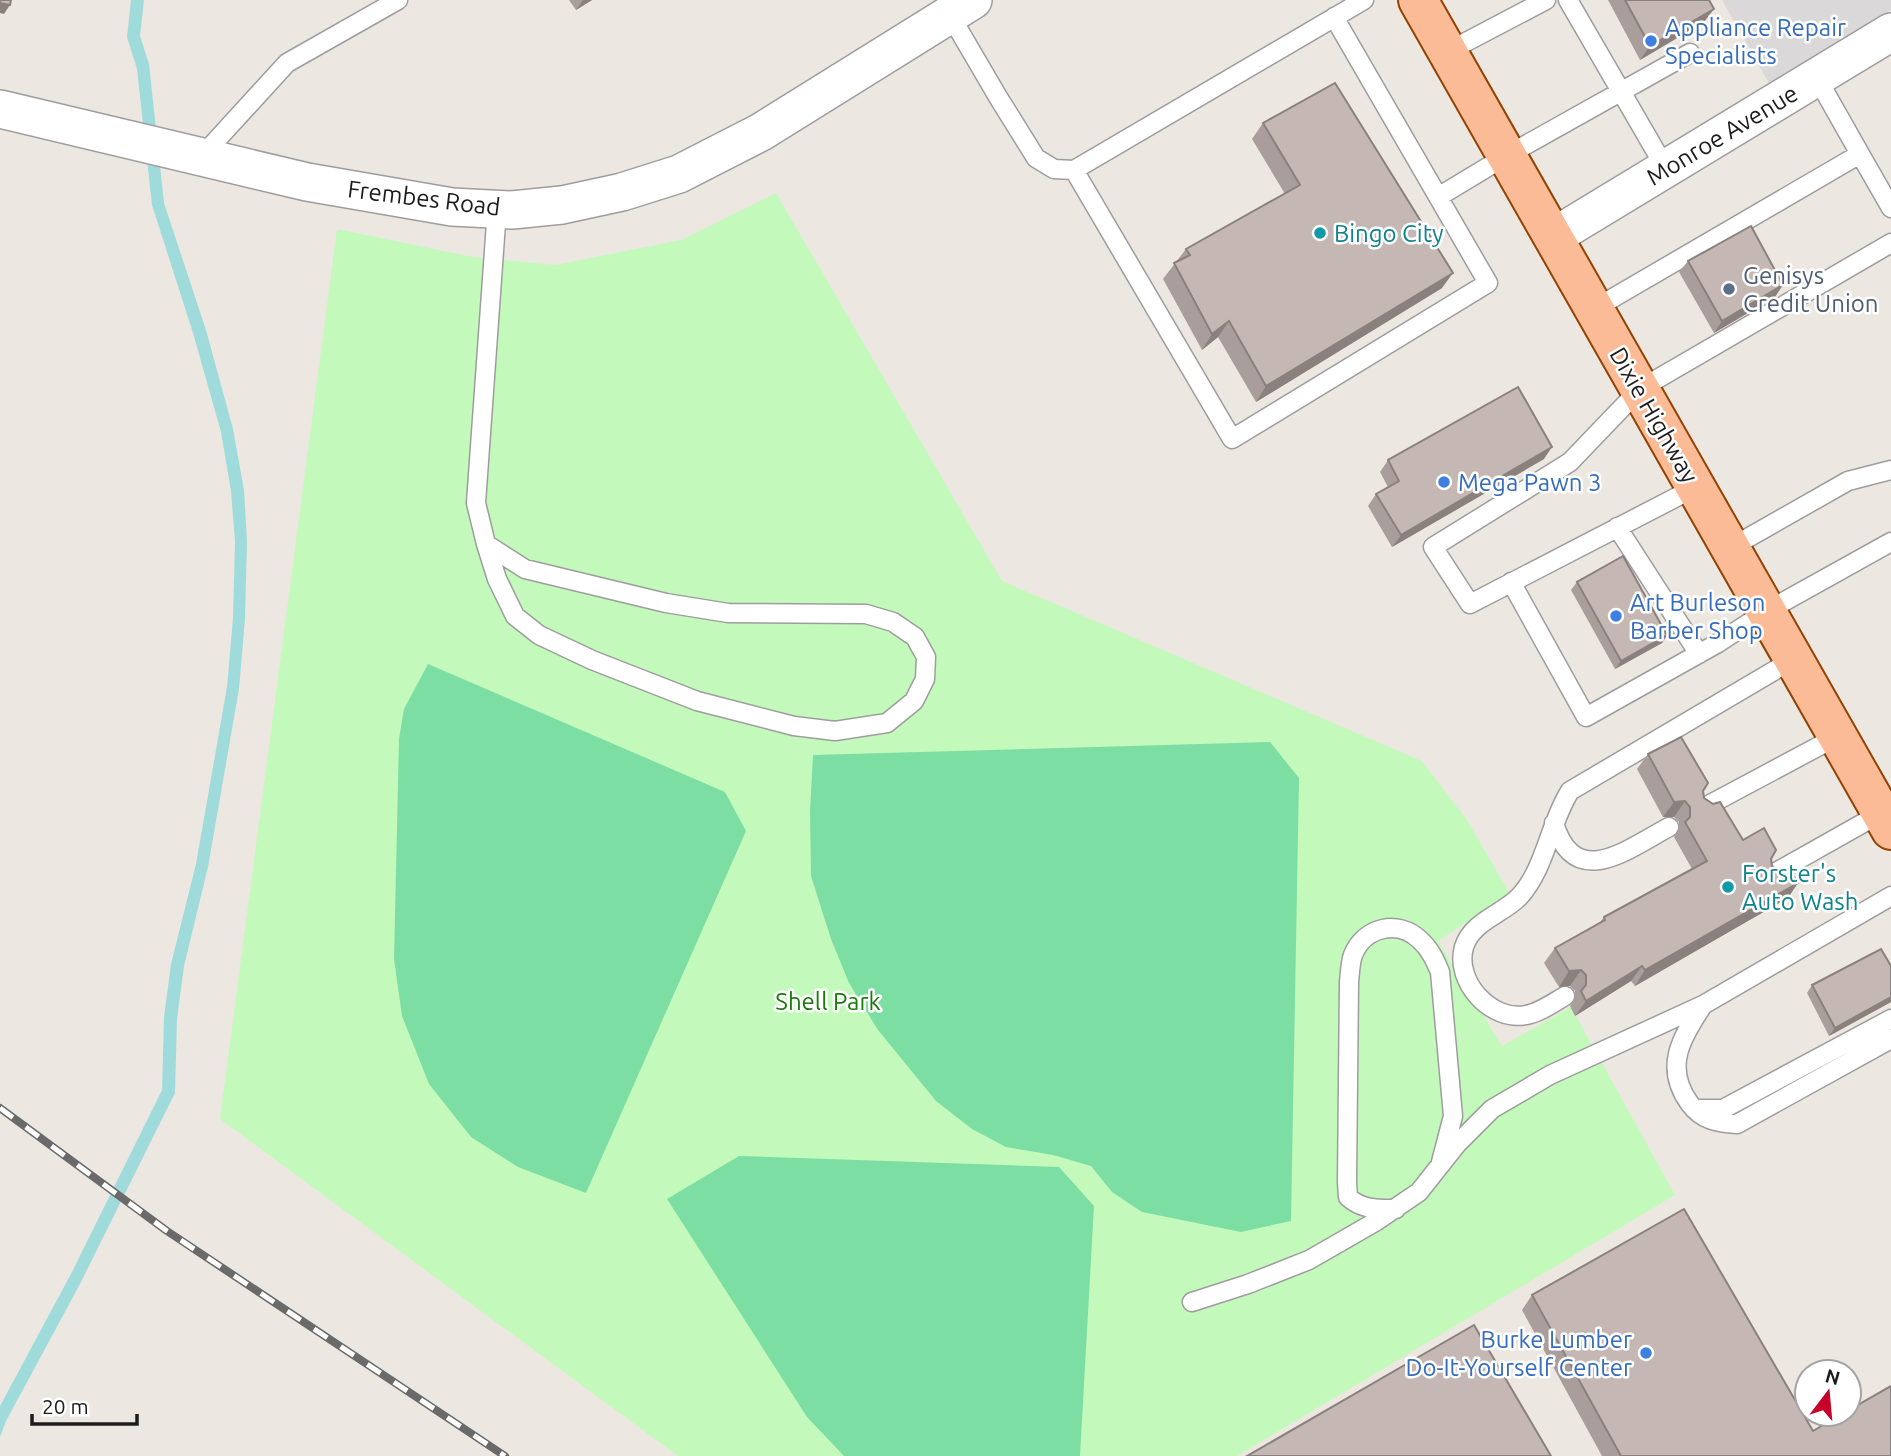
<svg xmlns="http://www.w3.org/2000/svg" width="1891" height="1456" viewBox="0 0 1891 1456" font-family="Ubuntu,sans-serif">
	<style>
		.residential { fill: #dad8d9 }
		.park { fill: #c4f9bc }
		.pitch { fill: #7ddea4 }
		.water { fill: #a0dbdc }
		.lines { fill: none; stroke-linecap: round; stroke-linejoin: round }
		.lane-casing { stroke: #9d9d9d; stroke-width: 21 }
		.street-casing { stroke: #9d9d9d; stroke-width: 40 }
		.primary-casing { stroke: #934300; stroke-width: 42 }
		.lane { stroke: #fff; stroke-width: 18 }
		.street { stroke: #fff; stroke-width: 37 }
		.primary { stroke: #fcbb97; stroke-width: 38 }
		.rail-casing { stroke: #6a6a6a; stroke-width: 8 }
		.rail { stroke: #fff; stroke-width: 5; stroke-dasharray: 16; stroke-linecap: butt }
		.wall { fill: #a99e9b }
		.shaded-wall { fill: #8a817e }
		.building { fill: #c5b8b4; stroke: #8a817e; stroke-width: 2 }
		.shop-dot { fill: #3f7fe0; stroke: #fff; stroke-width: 2.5 }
		.culture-dot { fill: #0f9aa8; stroke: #fff; stroke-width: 2.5 }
		.service-dot { fill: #5c6f8a; stroke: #fff; stroke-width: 2.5 }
		.labels { text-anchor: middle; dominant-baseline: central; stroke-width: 5; stroke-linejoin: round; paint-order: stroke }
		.shop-label { font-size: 24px; fill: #366cbe; stroke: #fff; text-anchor: start }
		.street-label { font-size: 24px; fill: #1c1c1c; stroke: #fff }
		.culture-label { font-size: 24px; fill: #0d838f; stroke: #fff; text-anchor: start }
		.service-label { font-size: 24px; fill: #4e5e75; stroke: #fff; text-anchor: start }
		.park-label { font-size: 24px; fill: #19790b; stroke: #fff }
	</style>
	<rect width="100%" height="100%" fill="#ede7e1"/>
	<!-- residential -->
	<path class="residential" d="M1722,0H1891V10L1770,85Z"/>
	<!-- park -->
	<path class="park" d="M776,193L1002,581L1422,761L1467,820L1510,894L1438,941L1502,1046L1571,1007L1675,1195L1237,1456H678L220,1119L337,229L473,257L555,265L681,240Z"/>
	<!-- pitch -->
	<path class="pitch" d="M428,664L725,792L746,831L586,1193L518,1167L471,1137L429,1084L402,1016L394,959L399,739L404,709Z
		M1270,742L1299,778L1291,1221L1241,1232L1142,1212L1112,1192L1091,1166L1053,1155L1006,1147L972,1129L936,1101L878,1030L849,983L831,939L811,876L810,812L813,755Z
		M739,1156L1059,1167L1094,1206L1080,1456H844L807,1417L667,1199Z"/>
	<!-- water -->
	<path class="water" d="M131,0H144L140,36L149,64L164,203L206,330L233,429L244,490L247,541L245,619L239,689L208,867L184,966L177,1019L175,1093L80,1284L6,1421L0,1437V1406L72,1272L162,1090L164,1017L171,964L196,864L227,687L233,618L235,542L231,491L221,432L193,333L152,205L137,69L127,37Z"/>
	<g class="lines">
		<!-- lane casing -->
		<g class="lane-casing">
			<path id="lane" d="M1568,0L1666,169
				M950,15L998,97L1036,158L1054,169L1074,170L1364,0
				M1447,52L1546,0
				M1817,78L1860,154
				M201,157L287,63L398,0
				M1074,170L1232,439L1488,283L1334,17
				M1438,197L1506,156L1690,53
				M1594,309L1860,154L1891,208
				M1696,487L1470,604L1433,547L1570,462L1640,389L1891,243
				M1617,527L1699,654
				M486,544L525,569L666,603L728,613L866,614L893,622L915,637L926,657L925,679L914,701L887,723L835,731L794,726L697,701L592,660L539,635L515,616L497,579L486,544L476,503L497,209
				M1730,548L1848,481L1891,470
				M1511,582L1586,717L1718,643L1767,611L1891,542
				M1703,808L1838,736
				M1554,823C1575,892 1628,849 1669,827
				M1771,875L1881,813
				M1891,896L1703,1005C1681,1039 1663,1067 1690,1104C1702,1120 1717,1123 1737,1124L1891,1039
				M1565,996C1553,1003 1539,1013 1526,1015C1491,1022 1454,981 1464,947C1472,921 1503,914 1519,897C1546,868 1549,824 1570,791L1794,659
				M1694,1109H1723L1891,1019
				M1396,1209C1378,1209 1362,1210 1348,1197L1347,1182L1349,982C1350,974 1350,963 1353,955C1364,927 1398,919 1420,940C1430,949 1435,960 1440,972L1453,1116L1441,1162
				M1192,1302L1248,1284L1309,1260L1375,1222L1419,1192L1457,1144L1492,1109L1550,1075L1703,1005"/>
		</g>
		<!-- street casing -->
		<g class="street-casing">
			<path id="street" d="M0,109L307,182L452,207L512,210L562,205L622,192L679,174L761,132L973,0
				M1553,237L1891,32"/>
		</g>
		<!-- primary casing -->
		<g class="primary-casing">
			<path id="primary" d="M1418,0L1891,830"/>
		</g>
		<!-- lane -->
		<use href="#lane" class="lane"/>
		<!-- street -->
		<use href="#street" class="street"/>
		<!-- primary -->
		<use href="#primary" class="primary"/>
		<!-- rail casing -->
		<g class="rail-casing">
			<path id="rail" d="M0,1108L167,1231L505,1456"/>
		</g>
		<!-- rail -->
		<use href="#rail" class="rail"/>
	</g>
	<!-- wall -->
	<path class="wall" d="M569,0H592L576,10Z
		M1608,0H1709L1704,22L1640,60Z
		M1263,123L1442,288L1256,402L1218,337L1202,350L1163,279L1186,249L1285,194L1252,139Z
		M1688,261L1775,297L1714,333L1679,272Z
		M1544,459L1392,547L1368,506L1376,494L1388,487L1380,472L1388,460Z
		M1577,582L1667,635L1662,643L1615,669L1571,590Z
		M1648,754L1703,791L1704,798L1743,840L1771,859L1772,866L1788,898L1635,986L1631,981L1575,1016L1570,1006L1575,999V991L1570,986L1559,987L1544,963L1555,948L1600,922L1604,917L1692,869L1674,837L1679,830V822L1674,817H1663L1637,769Z
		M1891,966V1002L1829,1036L1807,993L1812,985Z
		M1532,1295L1813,1431L1891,1456H1602L1522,1310Z"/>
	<!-- shaded-wall -->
	<path class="shaded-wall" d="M583,0H592L576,10Z
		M0,3L10,5L4,14L0,13Z
		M1714,9L1704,22L1640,60L1650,46Z
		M1453,273L1442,288L1256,402L1266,386Z
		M1783,285L1775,297L1714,333L1722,321Z
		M1229,321L1218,337L1202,350L1212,334Z
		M1552,447L1544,459L1392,547L1401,535Z
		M1667,635L1662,643L1615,669L1621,661Z
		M1685,801L1674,817H1663L1674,802Z
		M1798,883L1788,898L1635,986L1645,970Z
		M1642,966L1631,981L1575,1016L1586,1001Z
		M1581,970L1570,986L1559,987L1569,971Z
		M1891,997V1002L1829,1036L1835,1028Z"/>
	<!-- building -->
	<path class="building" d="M0,0H11L10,5L0,3Z
		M1625,0H1709L1714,9L1650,46Z
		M1335,83L1453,273L1266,386L1229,321L1212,334L1174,263L1190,255L1186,249L1300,185L1263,123Z
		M1751,226L1783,285L1722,321L1688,261Z
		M1518,387L1552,447L1401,535L1376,494L1399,481L1388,460Z
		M1623,556L1667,635L1621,661L1577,582Z
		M1681,737L1708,783L1703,791L1704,798L1713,804L1720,802L1743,840L1764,828L1776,850L1771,859L1772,866L1781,871L1789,869L1798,883L1645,970L1642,966L1586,1001L1581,991L1586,985V975L1581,970L1569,971L1555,948L1605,920L1604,917L1707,861L1685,822L1690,817V807L1685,801L1674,802L1648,754Z
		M1881,949L1891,966V997L1835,1028L1812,985Z
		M1684,1209L1813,1431L1842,1414H1849V1410L1891,1386V1456H1621L1532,1295Z
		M1474,1325L1551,1456H1247Z"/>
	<!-- markers -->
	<g class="shop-dot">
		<circle cx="1651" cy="41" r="7"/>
		<circle cx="1444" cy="482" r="7"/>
		<circle cx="1616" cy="616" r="7"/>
		<circle cx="1646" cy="1353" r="7"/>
	</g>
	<g class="culture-dot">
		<circle cx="1320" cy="233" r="7"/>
		<circle cx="1728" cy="887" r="7"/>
	</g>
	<circle class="service-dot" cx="1729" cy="289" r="7"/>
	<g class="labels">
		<!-- shop labels -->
		<g class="shop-label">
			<text x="1665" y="27">Appliance Repair<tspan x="1665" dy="28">Specialists</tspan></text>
			<text x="1458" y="482">Mega Pawn 3</text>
			<text x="1630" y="602">Art Burleson<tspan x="1630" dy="28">Barber Shop</tspan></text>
			<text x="1632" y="1339" text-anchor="end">Burke Lumber<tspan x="1632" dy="28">Do-It-Yourself Center</tspan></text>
		</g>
		<!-- street labels -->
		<g class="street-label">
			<text transform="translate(1722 135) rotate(-31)">Monroe Avenue</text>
			<text transform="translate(424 198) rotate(7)">Frembes Road</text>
			<text transform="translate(1654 415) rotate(60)">Dixie Highway</text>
		</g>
		<!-- culture labels -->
		<g class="culture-label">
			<text x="1334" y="233">Bingo City</text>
			<text x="1742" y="873">Forster's<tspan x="1742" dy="28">Auto Wash</tspan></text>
		</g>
		<!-- service labels -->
		<g class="service-label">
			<text x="1743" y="275">Genisys<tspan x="1743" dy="28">Credit Union</tspan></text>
		</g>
		<!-- park labels -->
		<g class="park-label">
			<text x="828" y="1001">Shell Park</text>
		</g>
	</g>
	<!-- north arrow -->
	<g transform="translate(1828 1393) rotate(16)"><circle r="33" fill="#ffffff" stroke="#a4a4a4" stroke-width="2"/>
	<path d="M0-5L12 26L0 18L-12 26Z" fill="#c7002b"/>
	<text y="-10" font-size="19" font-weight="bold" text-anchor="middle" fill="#1c1c1c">N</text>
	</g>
	<!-- scale -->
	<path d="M32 1414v10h105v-10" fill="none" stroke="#1c1c1c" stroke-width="3.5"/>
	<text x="42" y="1414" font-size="21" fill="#1c1c1c" stroke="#ffffff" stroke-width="5" paint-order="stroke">20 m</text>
</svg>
